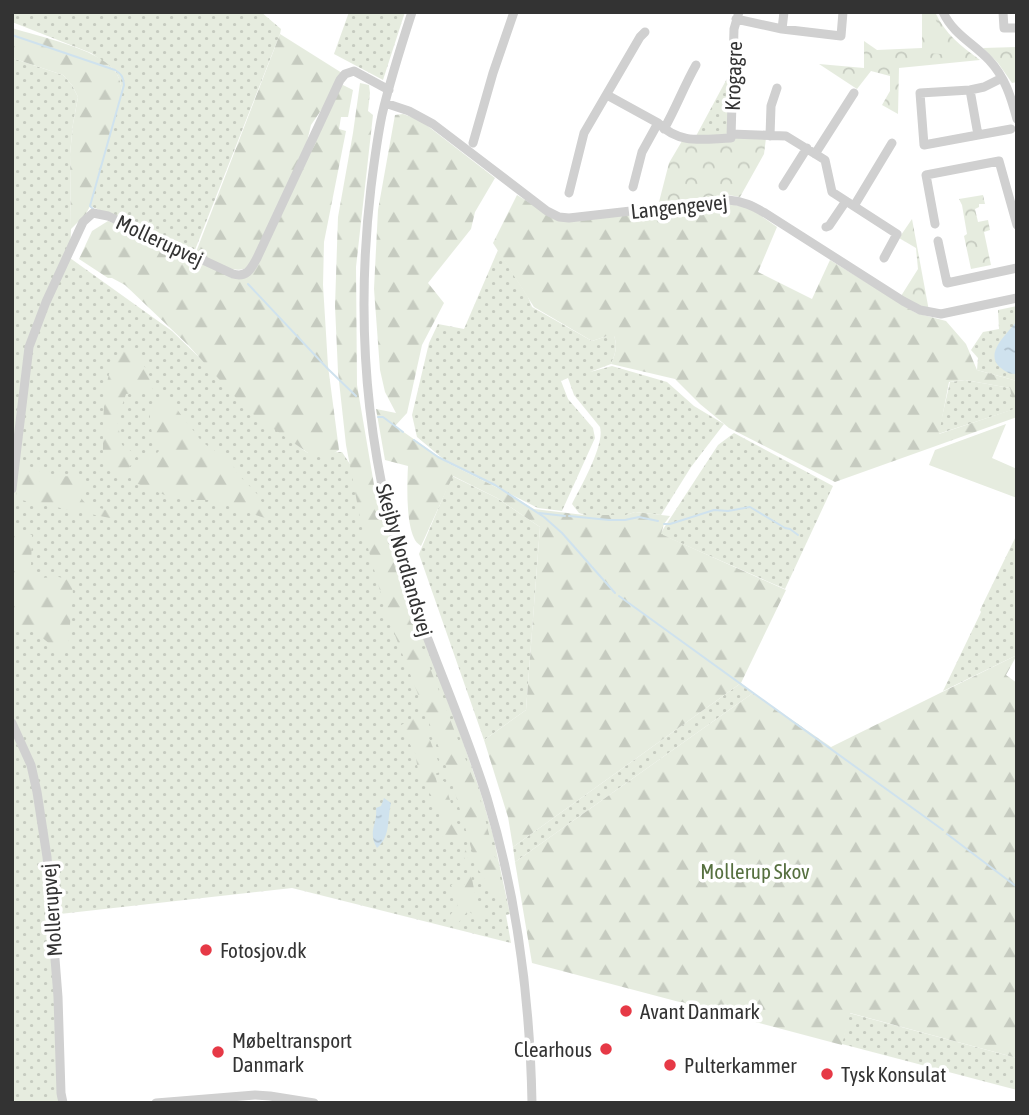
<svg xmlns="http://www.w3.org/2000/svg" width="1029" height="1115" viewBox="0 0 1029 1115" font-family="'Asap Condensed',sans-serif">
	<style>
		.grass { fill: url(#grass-dots) }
		.forest { fill: url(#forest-firs); fill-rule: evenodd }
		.park { fill: url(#park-crowns) }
		.garden { fill: #e6ecdf }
		.water { fill: url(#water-ripples) }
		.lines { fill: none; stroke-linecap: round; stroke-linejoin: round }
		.stream { stroke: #cfe2ee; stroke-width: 2 }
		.minor { stroke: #d0d0d0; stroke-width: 9 }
		.poi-dot { fill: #e63946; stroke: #fff; stroke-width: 2.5 }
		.labels { text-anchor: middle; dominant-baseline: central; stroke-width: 7; stroke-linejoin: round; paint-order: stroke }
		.street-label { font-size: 21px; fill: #333; stroke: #fff }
		.park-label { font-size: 21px; fill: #56703f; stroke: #fff }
		.poi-label { font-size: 21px; fill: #333; stroke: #fff; text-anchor: start }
	</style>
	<defs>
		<pattern id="grass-dots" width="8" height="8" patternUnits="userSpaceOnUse" patternTransform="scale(1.75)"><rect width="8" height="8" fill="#e6ecdf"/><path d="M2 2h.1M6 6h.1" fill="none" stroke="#c6cbc0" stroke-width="1.8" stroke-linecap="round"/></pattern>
		<pattern id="forest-firs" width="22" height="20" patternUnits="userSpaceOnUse" patternTransform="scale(1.75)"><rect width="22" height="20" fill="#e6ecdf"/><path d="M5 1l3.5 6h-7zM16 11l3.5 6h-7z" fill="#c6cbc0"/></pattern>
		<pattern id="park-crowns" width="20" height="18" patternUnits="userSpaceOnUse" patternTransform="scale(1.75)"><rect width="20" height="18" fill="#e6ecdf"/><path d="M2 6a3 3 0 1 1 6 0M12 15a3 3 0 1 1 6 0" fill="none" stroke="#c6cbc0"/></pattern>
		<pattern id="water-ripples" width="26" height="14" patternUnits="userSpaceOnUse" patternTransform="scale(1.75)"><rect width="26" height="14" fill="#cfe2ee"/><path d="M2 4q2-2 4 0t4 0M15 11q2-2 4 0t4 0" fill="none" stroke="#b2c2cd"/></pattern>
	</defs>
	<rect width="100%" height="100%" fill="#fff"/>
	<!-- grass -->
	<path class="grass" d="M12,12H261L281,29L280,34L195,250L90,206L122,91L120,81L115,70L91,53L12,22Z
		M349,12H405L383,80L334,54Z
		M12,58L63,75L72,85L78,97L73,124L70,154L71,229L70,258L172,331L242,399L302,449L308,453L342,452L367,490L382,507L481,794L493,835L510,914L506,915L511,943L292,888L51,915L60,1103H12Z
		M730,73L729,131L724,137L696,136Z
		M498,250L528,297L532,307L592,341L607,336H614C618,346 615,355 611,364L590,372L612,366L667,382L694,406L724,424L691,467L661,515L635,512L626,515H585L579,513L572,504C581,486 605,445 600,427L574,395L568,378L561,381L568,399L593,428L595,438L562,511L538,508L448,463L417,437L412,415L429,343L438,324L464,329Z
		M1017,306V381L977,370L978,358L971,350L983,332L999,329L998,310Z
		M965,380L1010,388L1015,409L938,434L950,382Z
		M734,433L833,486L785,589L660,534L718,445Z
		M452,476L497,498L540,527L526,710L484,740L419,554Z
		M1017,534V655L943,691L981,612L980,610Z
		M741,683L753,693L515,862L513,847Z
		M849,1013L1017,1058V1090L842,1044Z"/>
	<!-- forest -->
	<path class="forest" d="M12,28C40,37 96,48 114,70C119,76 121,83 122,91L91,204L86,214L71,229L70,154L73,124L78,97L72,85L63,75L12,58Z
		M280,34L342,73L326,103L311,125L305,150L249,267C232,276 212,260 196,252Z
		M360,83L369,85L370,93L368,111L373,115L356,267L357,385L378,508L407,609L478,791L503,889V897L490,892L485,887V879L477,868L451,779L386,612L361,523L346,445L338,372L335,306L338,217L353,133Z
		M343,85L353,90L348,117H341L339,129L346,131L324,242L323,285L328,366L339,450L328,457L308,453L247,410L188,345L125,285L112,278H108L79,259L92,231L108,221L247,276L341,86Z
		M403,114L420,120L495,178L475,212L471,229L428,283L444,303L422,345L407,413L395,426L448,463L504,491L534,509L584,515H626L635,512L670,516L664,524L661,534L786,590L741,683L513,847L508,817L484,740L526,710L540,527L497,498L453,476L421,546C418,544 415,541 414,538C406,521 407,485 408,466L385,460L376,409L396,413L385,392L380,370L374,289L378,210L395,115Z
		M517,195L557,219L729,204L750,208L777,227L758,272L812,299L830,260L916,313L946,321L966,344L977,370L1017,381V417L835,482L729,428L700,404L675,379L611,364C615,355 618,346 614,336H607L592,341L534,307L493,243ZM965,380L1010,388L1014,409L939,434L949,382Z
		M126,346C139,360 153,371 152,391L126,394L117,421L122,445L137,455L124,476L103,463C104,432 99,364 126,346Z
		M170,398C174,403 175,408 179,412C185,421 193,429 199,438C204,446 221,453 230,460C234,464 234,469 238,474C251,489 265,496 265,518L210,500H193L167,496L131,481L134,468L141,457L148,455L154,456L159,451L158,444L153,440C150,417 143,405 170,398Z
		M18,461C30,466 44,475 57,476C70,477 71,474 85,481L87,487L81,498L86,504L113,512V514L110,518L16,499Z
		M15,530L32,535L31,567L39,578L59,577L72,581L73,595L68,644L61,654C47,642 32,624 12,629V541Z
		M1017,655L1006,675L1017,683V1058L850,1013L842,1045L532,963L515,862L753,693L831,747Z
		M419,712L442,771L435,774L437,783L444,781L467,854L477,904L486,914L484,919L478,915L467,912L455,927L444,924L447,919L458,905L451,885L457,882L464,885C473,871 464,856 456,842L442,839L443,834L437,822L440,815L435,809L432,797L419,775L415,753L401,729V725L411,720L413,713Z"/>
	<!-- park -->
	<path class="park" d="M922,12H935C945,34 961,46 980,60L899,68L898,114L882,105L890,91V76L871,71L857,89L819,64L864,68V41L877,50L922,48Z
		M1017,47V82L1012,83L998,63L983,48Z
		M734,136L766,138L764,154L740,197L728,195L659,202L669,163L682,141Z
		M983,195L985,204H979V207L975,209L978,222L988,220L990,230L984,232L991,265L971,269L964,236L967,234L962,205L959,199Z
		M912,219L929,311L901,296L918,269L916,248L899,238Z"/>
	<!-- garden -->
	<path class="garden" d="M933,14L949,48L941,54L925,53L924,15Z
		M1006,424L992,458L1017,469V498L929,465L935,450Z"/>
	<!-- water -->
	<path class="water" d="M1017,321V374C1010,374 1007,373 1001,368C983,354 1007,334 1017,321Z
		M384,798L391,803C387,819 391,836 377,848C367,831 378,824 376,808L381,806Z"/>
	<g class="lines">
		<!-- stream -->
		<path class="stream" d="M12,35L115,70C122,74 123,77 124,85L90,206L93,209
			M248,284L328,369L356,396
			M378,417H383L403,432
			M414,440L438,457L495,485L544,517L562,533L615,593
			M539,513L565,516
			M569,516L609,520H625L639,517L658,521
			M664,524H670L714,510L728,511L750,507L785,528L790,529L798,535
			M619,596L943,830
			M947,834L1017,887"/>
		<!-- minor -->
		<path class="minor" d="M412,12C401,46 390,80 382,115C377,139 374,163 371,187C357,306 364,428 396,544C420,631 460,712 487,798C517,896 530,1000 532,1103
			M943,12C953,34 973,43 989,60C1005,77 1011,97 1017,119
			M1003,12L1004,28H1017
			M736,19L782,29L841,36L843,12
			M782,29L784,12
			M970,90L978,135L924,145L920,93L970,90L984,87L1002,78
			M607,95L658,123C680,145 703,139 731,138L734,29L739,12
			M385,103L409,111L433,124L547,211L559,217L569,218L728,200C743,201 753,206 765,213L903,301L920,310L941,314L1017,298
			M664,129C676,108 684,86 696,65
			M731,134L786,136L825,160L832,192L897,234L884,258
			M978,135L1011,129
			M770,136L771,106L777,88
			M473,143L493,73L514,12
			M815,154L854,93
			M783,186L807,148
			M633,187L642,152L658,123
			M569,193L584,133L640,37L645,32
			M854,206L892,143
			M935,224L926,175L999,161L1017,225
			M826,227L829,226L846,201
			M938,241L947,283L1017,268
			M12,489L29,347L46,302L83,222L93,213L108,216L233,274C247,278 251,269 257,258L340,80L345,74L354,71L389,90
			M12,723L31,765L37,792L47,857L58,997L61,1093L63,1103
			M156,1103L255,1095L270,1096L314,1103"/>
	</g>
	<!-- markers -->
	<g class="poi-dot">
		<circle cx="206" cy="950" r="7"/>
		<circle cx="626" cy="1011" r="7"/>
		<circle cx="606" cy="1049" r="7"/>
		<circle cx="218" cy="1052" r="7"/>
		<circle cx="670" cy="1065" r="7"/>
		<circle cx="827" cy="1074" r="7"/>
	</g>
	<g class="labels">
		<!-- street labels -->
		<g class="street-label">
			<text transform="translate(733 76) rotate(-88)">Krogagre</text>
			<text transform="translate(679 206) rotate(-6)">Langengevej</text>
			<text transform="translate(160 240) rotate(25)">Mollerupvej</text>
			<text transform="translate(405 560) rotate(74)">Skejby Nordlandsvej</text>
			<text transform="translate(51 910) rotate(-94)">Mollerupvej</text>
		</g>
		<!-- park labels -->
		<g class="park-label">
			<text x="755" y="871">Mollerup Skov</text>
		</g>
		<!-- poi labels -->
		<g class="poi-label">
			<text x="220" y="950">Fotosjov.dk</text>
			<text x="640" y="1011">Avant Danmark</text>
			<text x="232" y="1040">Møbeltransport<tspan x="232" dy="24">Danmark</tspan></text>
			<text x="592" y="1049" text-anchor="end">Clearhous</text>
			<text x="684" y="1065">Pulterkammer</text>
			<text x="841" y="1074">Tysk Konsulat</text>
		</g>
	</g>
	<!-- border -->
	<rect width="1029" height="1115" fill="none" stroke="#333333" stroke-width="28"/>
</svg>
